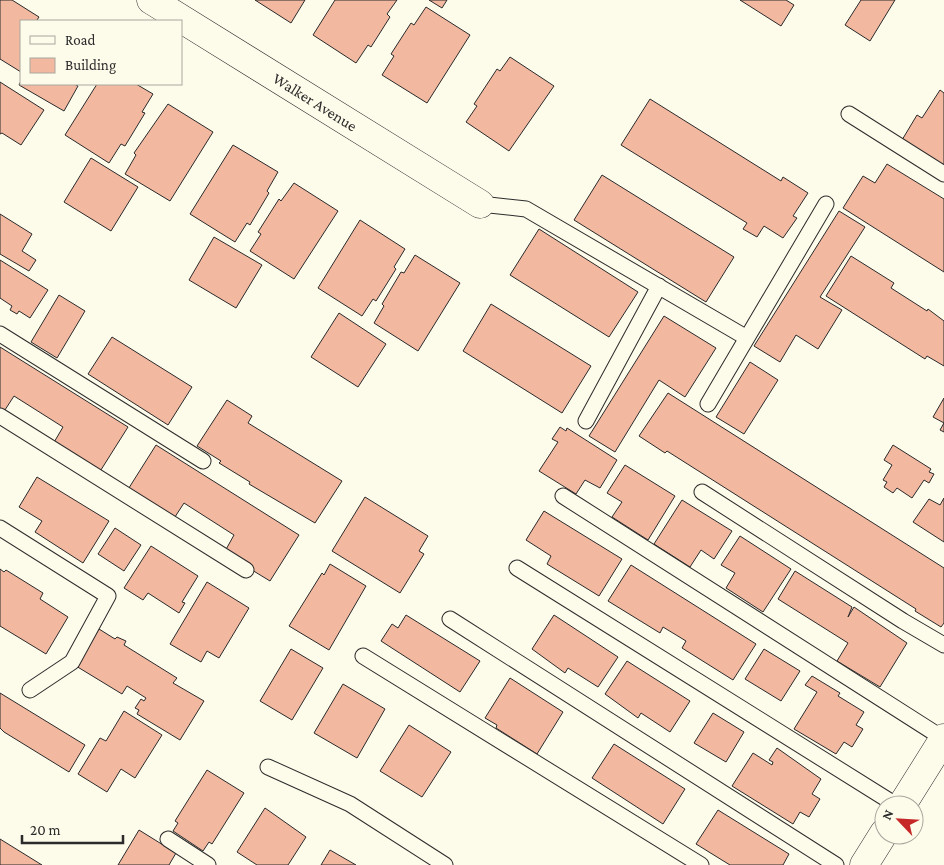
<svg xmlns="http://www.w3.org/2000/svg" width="944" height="865" viewBox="0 0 944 865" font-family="'Crimson Pro',serif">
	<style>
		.building { fill: #f2b8a0; stroke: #2b2b2b }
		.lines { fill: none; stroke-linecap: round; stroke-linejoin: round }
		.service-casing { stroke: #2b2b2b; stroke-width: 17 }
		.minor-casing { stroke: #2b2b2b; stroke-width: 29 }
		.service { stroke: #fdfbea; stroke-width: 15 }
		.minor { stroke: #fdfbea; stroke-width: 28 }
		.labels { text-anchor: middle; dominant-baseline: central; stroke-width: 4; stroke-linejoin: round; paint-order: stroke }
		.street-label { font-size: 16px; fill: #2b2b2b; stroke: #fdfbea }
	</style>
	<rect width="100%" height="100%" fill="#fdfbea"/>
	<!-- building -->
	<path class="building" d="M0,0H12L39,17L37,20L39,21H21V72L0,59Z
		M255,0H305L291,23Z
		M335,0H397L387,14L390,17L371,47L368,45L356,63L313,35Z
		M429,0H447L442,8Z
		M740,0H786L794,5L781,26Z
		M861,0H895L870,41L845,25Z
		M426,7L470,35L427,103L382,75L394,56L391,54L411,23L414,25Z
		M510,57L554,86L509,151L466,122L477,106L474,104L497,69L500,71Z
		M21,81V84H74L78,86L64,111L19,85Z
		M0,82L44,110L21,145L2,133L0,134Z
		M97,84H136L153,94L142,112L145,113L125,146L121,144L109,163L65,135Z
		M940,90L944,93V167L902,140L917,115L922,118Z
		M650,99L781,181L783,177L808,193L793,216L797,218L783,238L764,226L757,237L743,229L747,223L621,145Z
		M168,104L213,132L170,201L125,174L136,155L134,153Z
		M233,145L278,172L267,191L269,193L250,225L247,223L235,242L190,214Z
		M91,158L138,187L111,231L64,202Z
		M887,164L944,199V272L843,208L863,176L875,183Z
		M602,175L734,257L706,302L574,220Z
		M294,183L338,211L294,279L250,251L261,234L258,232L279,199L281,201Z
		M839,211L865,227L820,297L842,310L818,349L796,335L780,362L754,346Z
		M0,214L32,234L22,251L36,260L29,271L0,254Z
		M360,220L405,249L394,267L396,269L376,301L373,299L362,316L318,288Z
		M539,229L638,292L609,337L510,275Z
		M214,237L262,265L236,308L189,280Z
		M415,255L460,283L418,351L374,323L384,306L382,304L401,272L404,273Z
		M851,256L894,283L891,288L927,311L928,309L944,321V366L927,356L925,359L826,296Z
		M0,260L48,290L30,318L19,311L17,314L10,310L12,306L0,298Z
		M59,295L85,311L57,358L31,342Z
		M491,304L591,366L562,413L463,351Z
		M339,313L386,344L358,387L311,357Z
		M664,316L716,348L685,397L659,380L615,452L589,436Z
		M112,337L192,387L168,425L88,374Z
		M0,347L128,427L99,473L53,444L63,427L14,396L3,413L0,411Z
		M750,362L778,380L744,434L716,417Z
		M668,393L944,568V623L941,627L915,611L916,609L667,451L665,453L639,436Z
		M944,398V432L940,430L944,423L933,417Z
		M227,400L252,416L248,423L342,481L315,523L249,484L250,482L219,463L221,461L197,446Z
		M560,427L566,431L567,428L617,460L600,488L585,480L576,494L539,471L558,442L552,439Z
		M156,445L299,535L270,581L224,553L234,535L184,503L173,520L127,491Z
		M893,445L931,469L929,472L934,474L929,483L924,480L912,498L897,488L893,493L884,487L887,482L883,480L892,465L884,460Z
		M625,465L675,496L648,540L612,517L622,502L607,493Z
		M37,477L109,521L83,563L35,532L42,521L19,507Z
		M365,497L428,536L419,551L424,554L400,593L332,551Z
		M944,498V542L913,522L929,499L940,505Z
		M682,500L732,531L714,559L701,550L690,567L654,544Z
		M544,511L622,559L599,596L547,564L551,556L526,540Z
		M115,528L141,545L124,571L98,554Z
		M740,536L791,569L763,612L726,588L735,573L721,565Z
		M151,546L198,576L182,602L185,603L179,613L148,593L143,600L124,588Z
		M330,564L366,586L329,650L289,626L322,573L324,575Z
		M631,565L756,644L733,680L682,648L686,641L663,627L660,633L608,601Z
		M0,569L4,572L6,570L43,593L40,599L68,617L46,654L0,626Z
		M795,571L852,607L848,617L854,607L907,643L880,687L837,661L848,643L778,599Z
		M207,582L249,608L219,658L207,651L201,662L170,644Z
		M406,615L480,661L460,692L381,641L392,624L398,628Z
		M554,615L618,657L598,687L568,668L565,673L532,649Z
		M99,629L115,639L117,637L126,641L124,645L177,678L173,683L204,701L180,740L137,714L139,710L135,708L141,699L144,701L146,698L127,686L122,694L76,666Z
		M291,649L323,668L292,720L260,701Z
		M764,649L800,671L781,701L745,679Z
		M627,661L690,701L670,732L641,713L638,718L605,694Z
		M812,676L840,693L838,696L864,712L856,725L863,729L852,747L844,742L836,754L794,729L817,692L805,685Z
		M510,678L563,712L537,754L496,728L497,725L485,718Z
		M343,684L385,709L357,758L314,733Z
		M0,693L85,745L69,772L4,732L0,728Z
		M124,711L162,735L135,778L121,769L107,792L78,774L100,738L106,741Z
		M713,713L744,732L726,762L694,743Z
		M409,725L451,752L422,797L380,771Z
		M614,744L685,789L663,824L592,778Z
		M777,748L821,779L812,794L820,799L809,817L800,812L793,824L732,786L753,753L772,765L773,762L769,760Z
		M207,770L244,793L212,844L209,842L203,851L173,831L178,823L175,821Z
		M265,808L306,837L288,865H257L237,852Z
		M718,810L789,854L783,865H730L696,844Z
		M139,830L176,853L169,865H118Z
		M0,839L42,865H0Z
		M330,850L356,865H321Z"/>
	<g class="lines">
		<!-- service casing -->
		<g class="service-casing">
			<path id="service" d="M849,114L944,174
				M480,204L526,209L747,338
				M0,334L203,461
				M708,404L826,204
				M0,416L246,570
				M586,421L659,286
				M702,492L903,621L944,645
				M563,496L944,739
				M0,528L108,596L72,662L30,690
				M517,568L896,805
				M450,619L836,865
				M363,656L701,865
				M268,767L350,804L445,865
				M168,839L208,865"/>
		</g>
		<!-- minor casing -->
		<g class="minor-casing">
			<path id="minor" d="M151,0L480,204
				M902,805L944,738
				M864,865L884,833"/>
		</g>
		<!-- service -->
		<use href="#service" class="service"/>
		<!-- minor -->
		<use href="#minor" class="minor"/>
	</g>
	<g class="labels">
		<!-- street labels -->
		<g class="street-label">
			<text transform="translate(315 102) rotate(32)">Walker Avenue</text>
		</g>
	</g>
	<!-- legend -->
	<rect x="20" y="20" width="162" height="65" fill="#fdfbea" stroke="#a9a89e"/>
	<rect x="30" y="36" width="25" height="8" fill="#fdfbea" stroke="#a9a89e"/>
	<text x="65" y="45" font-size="15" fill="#2b2b2b">Road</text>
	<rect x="30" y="58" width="25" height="15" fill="#f2b8a0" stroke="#a9a89e"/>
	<text x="65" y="70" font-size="15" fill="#2b2b2b">Building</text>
	<!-- north arrow -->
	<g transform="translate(899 820) rotate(295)"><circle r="24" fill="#fdfbea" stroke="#a9a89e"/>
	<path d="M0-4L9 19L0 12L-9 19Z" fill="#c62828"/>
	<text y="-8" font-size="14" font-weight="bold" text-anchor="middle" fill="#2b2b2b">N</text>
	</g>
	<!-- scale -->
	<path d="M22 835v8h101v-8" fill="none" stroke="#2b2b2b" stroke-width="2.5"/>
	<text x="30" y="835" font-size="15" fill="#2b2b2b" stroke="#fdfbea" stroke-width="4" paint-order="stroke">20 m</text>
</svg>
